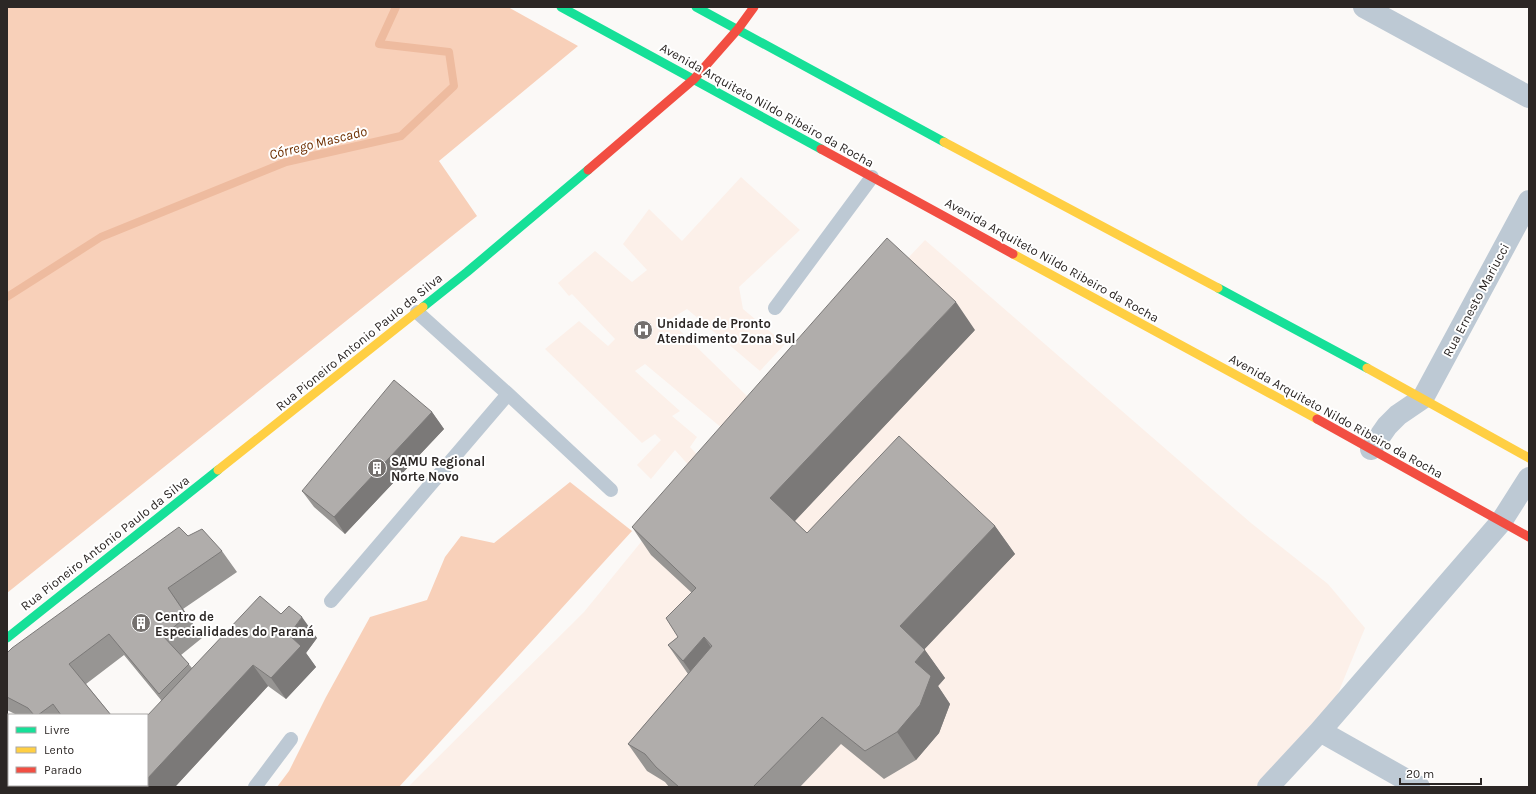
<svg xmlns="http://www.w3.org/2000/svg" width="1536" height="794" viewBox="0 0 1536 794" font-family="Karla,sans-serif">
	<style>
		.built { fill: #fcf0e9 }
		.forest { fill: #f8d0b9 }
		.lines { fill: none; stroke-linecap: round; stroke-linejoin: round }
		.stream { stroke: #eebb9f; stroke-width: 8 }
		.lane { stroke: #bdc9d4; stroke-width: 14 }
		.street { stroke: #bdc9d4; stroke-width: 22 }
		.fast { stroke: #16e098; stroke-width: 9 }
		.slow { stroke: #ffcf43; stroke-width: 9 }
		.jam { stroke: #f24e42; stroke-width: 9 }
		.wall { fill: #979593 }
		.shaded-wall { fill: #7b7978 }
		.building { fill: #b0adab; stroke: #7b7978 }
		.labels { text-anchor: middle; dominant-baseline: central; stroke-width: 4; stroke-linejoin: round; paint-order: stroke }
		.street-label { font-size: 13px; fill: #2c2725; stroke: #fff }
		.poi-label { font-size: 13px; font-weight: bold; fill: #2c2725; stroke: #fff; text-anchor: start }
		.water-label { font-size: 14px; font-style: italic; fill: #6e2f00; stroke: #fff }
	</style>
	<rect width="100%" height="100%" fill="#fbf9f7"/>
	<!-- built -->
	<path class="built" d="M741,177L800,230L739,287L743,309L785,344L760,371L687,309L669,320L749,398L723,429L645,364L635,371L680,411L672,416L697,437L690,447L710,468L925,240L1251,523L1328,584L1365,628L1322,732L1268,787H408L584,612L641,542L700,478L675,450L651,479L637,465L661,440L655,434L642,443L545,349L579,321L608,346L615,339L572,294L569,296L558,283L595,251L632,282L647,270L623,244L649,209L682,241Z"/>
	<!-- forest -->
	<path class="forest" d="M7,7H508L578,46L439,161L477,216L7,593Z
		M570,482L632,531L399,787H277L289,771L326,697L370,617L427,600L445,557L461,536L494,543Z"/>
	<g class="lines">
		<!-- stream -->
		<path class="stream" d="M7,297L101,237L286,162L401,136L454,86L449,52L379,44L396,7"/>
		<!-- lane -->
		<path class="lane" d="M775,308L872,177
			M417,312L508,394L611,490
			M331,601L508,394
			M255,787L291,739"/>
		<!-- street -->
		<path class="street" d="M1364,7L1529,97
			M1371,449L1387,426L1398,415L1423,398L1529,201
			M1320,731L1419,787
			M1268,787L1320,731L1501,522L1529,478"/>
		<!-- fast -->
		<path class="fast" d="M561,7L821,149
			M696,7L944,142
			M1218,288L1367,368
			M423,307L467,272L588,170
			M7,638L218,470"/>
		<!-- slow -->
		<path class="slow" d="M944,142L1218,288
			M1013,254L1317,419
			M1367,368L1529,458
			M218,470L423,307"/>
		<!-- jam -->
		<path class="jam" d="M821,149L1013,254
			M588,170L694,79L738,29L754,7
			M1317,419L1529,537"/>
	</g>
	<!-- wall -->
	<path class="wall" d="M975,330L795,521L807,533L995,526L1015,554L924,649L945,678L938,686L950,704L939,733L916,760L884,779L841,744L800,787H669L665,782L647,771L628,744L688,674L668,645L678,637L692,593L651,555L632,527Z
		M432,412L444,429L345,534L314,507L302,491Z
		M188,536L222,551L237,572L183,609L202,638L181,655L192,668L281,614L317,638L306,653L316,667L286,699L268,686L175,787H113L112,785H147L161,700L124,655L86,684L111,715H17L7,710V653Z"/>
	<!-- shaded-wall -->
	<path class="shaded-wall" d="M956,302L975,330L790,526L770,498Z
		M432,412L444,429L345,534L334,517Z
		M995,526L1015,554L920,654L900,626Z
		M168,588L183,609L202,638L187,616Z
		M302,617L317,638L306,653L316,667L286,699L271,678L289,635Z
		M704,637L723,665L703,689L683,661Z
		M925,650L945,678L938,686L950,704L939,733L916,760L897,732L915,662Z
		M253,665L268,686L175,787H140L142,785H147V779Z"/>
	<!-- building -->
	<path class="building" d="M887,238L956,302L770,498L807,533L899,436L995,526L900,626L925,650L915,662L931,676L920,705L897,732L865,751L822,717L753,787H679L656,767L645,754L628,744L712,646L704,637L683,661L668,645L678,637L666,618L696,588L632,527Z
		M394,380L432,412L334,517L302,491Z
		M179,527L188,536L202,529L222,551L168,588L187,616L163,636L189,664L159,694L109,634L69,664L111,715H61L53,704L38,715H34L28,708L7,697V653L12,648Z
		M260,596L281,614L289,606L302,617L289,635L301,646L271,678L253,665L147,779V716Z
		M113,785H142L140,787H114Z"/>
	<!-- icons -->
	<defs>
		<g id="hospital-disc" transform="scale(1)"><circle r="9.5" fill="#74706e" stroke="#fff"/><path d="M-5-5h3v3.5h4V-5h3V5h-3V1.5h-4V5h-3Z" fill="#fff"/></g>
		<g id="building-disc" transform="scale(1)"><circle r="9.5" fill="#74706e" stroke="#fff"/><path d="M-4-6H4V6H1V3H-1V6H-4ZM-2.5-4.3h1.7v1.8h-1.7ZM.8-4.3h1.7v1.8H.8ZM-2.5-1h1.7V.8h-1.7ZM.8-1h1.7V.8H.8Z" fill="#fff"/></g>
	</defs>
	<g fill-rule="evenodd">
		<use href="#hospital-disc" x="643" y="330"/>
		<use href="#building-disc" x="377" y="468"/>
		<use href="#building-disc" x="141" y="623"/>
	</g>
	<g class="labels">
		<!-- street labels -->
		<g class="street-label">
			<text transform="translate(767 105) rotate(29)">Avenida Arquiteto Nildo Ribeiro da Rocha</text>
			<text transform="translate(1052 260) rotate(29)">Avenida Arquiteto Nildo Ribeiro da Rocha</text>
			<text transform="translate(1476 300) rotate(-62)">Rua Ernesto Mariucci</text>
			<text transform="translate(359 342) rotate(-39)">Rua Pioneiro Antonio Paulo da Silva</text>
			<text transform="translate(1336 416) rotate(29)">Avenida Arquiteto Nildo Ribeiro da Rocha</text>
			<text transform="translate(105 543) rotate(-38)">Rua Pioneiro Antonio Paulo da Silva</text>
		</g>
		<!-- poi labels -->
		<g class="poi-label">
			<text x="657" y="323">Unidade de Pronto<tspan x="657" dy="15">Atendimento Zona Sul</tspan></text>
			<text x="391" y="461">SAMU Regional<tspan x="391" dy="15">Norte Novo</tspan></text>
			<text x="155" y="616">Centro de<tspan x="155" dy="15">Especialidades do Paraná</tspan></text>
		</g>
		<!-- water labels -->
		<g class="water-label">
			<text transform="translate(318 143) rotate(-14)">Córrego Mascado</text>
		</g>
	</g>
	<!-- border -->
	<rect width="1536" height="794" fill="none" stroke="#2c2725" stroke-width="16"/>
	<!-- legend -->
	<rect x="8" y="714" width="140" height="72" fill="#ffffff" stroke="#aba9a8"/>
	<rect x="16" y="727" width="20" height="6" fill="#16e098" stroke="#aba9a8"/>
	<text x="44" y="734" font-size="12" fill="#2c2725">Livre</text>
	<rect x="16" y="747" width="20" height="6" fill="#ffcf43" stroke="#aba9a8"/>
	<text x="44" y="754" font-size="12" fill="#2c2725">Lento</text>
	<rect x="16" y="767" width="20" height="6" fill="#f24e42" stroke="#aba9a8"/>
	<text x="44" y="774" font-size="12" fill="#2c2725">Parado</text>
	<!-- scale -->
	<path d="M1400 778v6h81v-6" fill="none" stroke="#2c2725" stroke-width="2"/>
	<text x="1406" y="778" font-size="12" fill="#2c2725" stroke="#ffffff" stroke-width="3" paint-order="stroke">20 m</text>
</svg>
